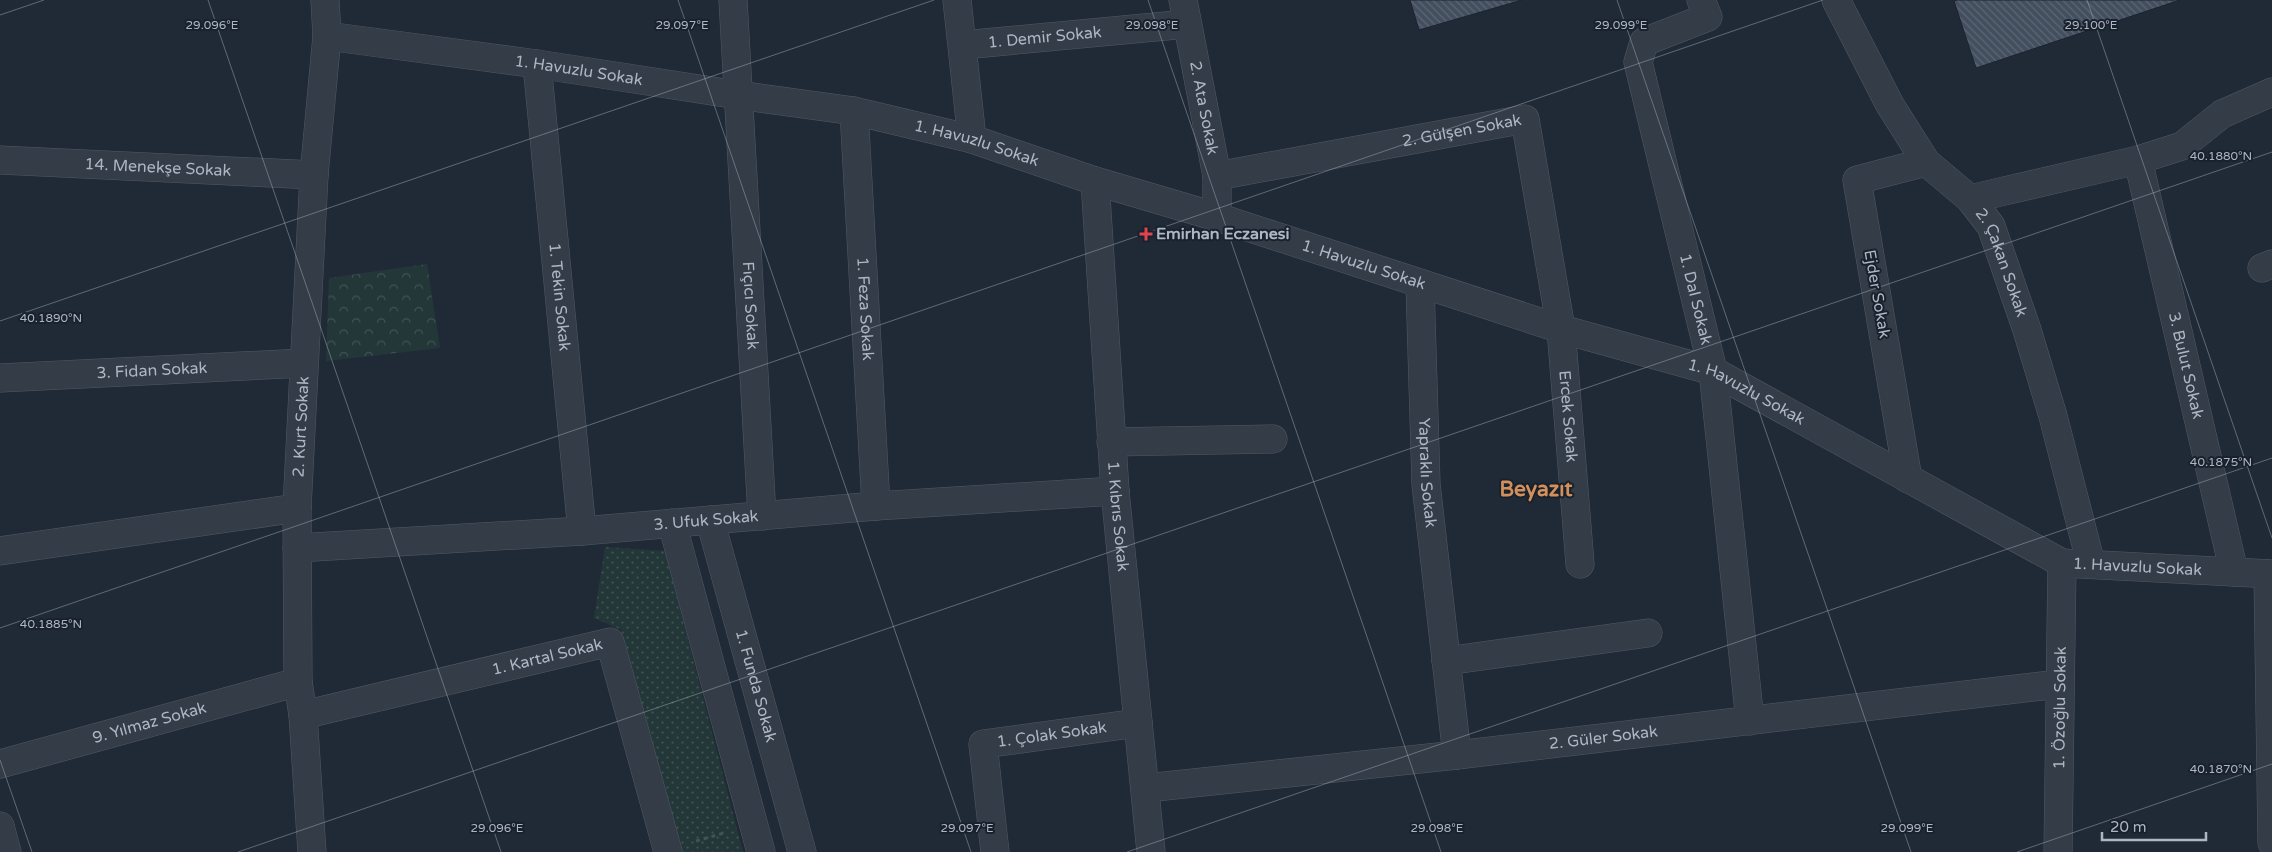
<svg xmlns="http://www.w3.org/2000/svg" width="2272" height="852" viewBox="0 0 2272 852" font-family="'Varela Round',sans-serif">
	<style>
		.grass { fill: url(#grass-dots) }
		.forest { fill: url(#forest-crowns) }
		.building { fill: url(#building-back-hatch); stroke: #1b232e }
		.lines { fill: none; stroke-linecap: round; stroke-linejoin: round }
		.minor-casing { stroke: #515965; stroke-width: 29 }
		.path { stroke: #405356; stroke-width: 3; stroke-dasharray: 4 4; stroke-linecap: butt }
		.minor { stroke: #343c48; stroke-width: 28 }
		.ticks { fill: none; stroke: #aeb6c4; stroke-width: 1; stroke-opacity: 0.45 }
		.health-dot { fill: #e0444e; stroke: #19212c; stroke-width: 2 }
		.labels { text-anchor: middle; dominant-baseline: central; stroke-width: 4; stroke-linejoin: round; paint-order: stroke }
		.street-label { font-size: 16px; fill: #aeb6c4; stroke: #19212c }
		.poi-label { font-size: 16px; font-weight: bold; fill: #aeb6c4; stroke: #19212c; text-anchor: start }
		.district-label { font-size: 21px; font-weight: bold; fill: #d2915c; stroke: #19212c }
		.ticks-label { font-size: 12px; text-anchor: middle; fill: #aeb6c4; stroke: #19212c; stroke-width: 4; stroke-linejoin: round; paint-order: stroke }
	</style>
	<defs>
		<pattern id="grass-dots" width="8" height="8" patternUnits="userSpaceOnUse" patternTransform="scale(1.25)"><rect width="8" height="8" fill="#233739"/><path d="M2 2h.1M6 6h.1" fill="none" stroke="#405254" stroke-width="1.8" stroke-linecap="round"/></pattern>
		<pattern id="forest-crowns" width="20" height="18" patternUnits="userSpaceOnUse" patternTransform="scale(1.25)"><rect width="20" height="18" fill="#233739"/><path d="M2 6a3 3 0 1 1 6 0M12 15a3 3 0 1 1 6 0" fill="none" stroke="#405254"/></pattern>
		<pattern id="building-back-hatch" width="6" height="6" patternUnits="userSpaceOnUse" patternTransform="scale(1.25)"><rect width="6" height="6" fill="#434f5f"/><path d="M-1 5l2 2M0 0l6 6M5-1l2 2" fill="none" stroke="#5c6674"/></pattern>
	</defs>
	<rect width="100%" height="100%" fill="#202a37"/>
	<!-- grass -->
	<path class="grass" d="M605,547L665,551L743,852H679L621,630L594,618Z"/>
	<!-- forest -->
	<path class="forest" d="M427,264L440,348L326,361L329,278Z"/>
	<!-- building -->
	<path class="building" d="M1410,0H1522L1419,30Z
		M1957,0H2180L1976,68L1954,1Z"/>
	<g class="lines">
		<!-- minor casing -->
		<g class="minor-casing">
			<g id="minor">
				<path id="s1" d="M733,0L762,516"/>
				<path d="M957,0L972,139"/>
				<path id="s2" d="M1183,0L1217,176V217"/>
				<path id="s3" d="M1701,0L1708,17L1644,42L1638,62L1713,371L1750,721"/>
				<path id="s4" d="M1836,0L1890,105L1926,162L1970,199L1991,226L2027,330L2053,416L2091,564"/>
				<path id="s5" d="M327,36L537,64L738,95L854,111L972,139L1095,181L1217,217L1561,329L1713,371L2062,563L2272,574"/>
				<path id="s6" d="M963,45L1187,24"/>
				<path id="s7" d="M537,64L582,531"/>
				<path id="s8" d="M854,111L876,506"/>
				<path id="s9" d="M0,160L314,175"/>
				<path id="s10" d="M2138,160L2234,572"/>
				<path id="s11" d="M1217,176L1525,119L1561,329L1580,564"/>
				<path id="s12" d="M1095,181L1115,491L1151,852"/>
				<path d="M1970,199L2138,160L2182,146L2222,114L2272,92"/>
				<path d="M2262,268L2272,264"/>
				<path id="s13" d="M1420,284L1426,484L1457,755"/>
				<path id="s14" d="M0,378L304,363"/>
				<path d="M1111,442L1273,439"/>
				<path d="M1908,479L1857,180L1926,162"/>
				<path id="s15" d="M710,520L802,852"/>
				<path d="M672,523L761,852"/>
				<path id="s16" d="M297,548L582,531L876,506L1115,491"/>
				<path d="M0,551L297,508"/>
				<path d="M2268,574L2272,843"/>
				<path d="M1446,661L1648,633"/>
				<path id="s17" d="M303,715L610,642L668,852"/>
				<path id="s18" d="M0,764L298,682"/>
				<path id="s19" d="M1146,788L1457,755L2059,684"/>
				<path d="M0,826L7,852"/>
				<path id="s20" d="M312,852L303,715L298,682L297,508L314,175L327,36L325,0"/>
				<path id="s21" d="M995,852L983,744L1138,723"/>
				<path id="s22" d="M2058,852L2062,563"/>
			</g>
		</g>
		<!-- path -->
		<path class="path" d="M696,841L724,833"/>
		<!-- minor -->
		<use href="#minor" class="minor"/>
	</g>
	<!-- ticks -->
	<path class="ticks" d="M208,0L501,852M678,0L971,852M1148,0L1441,852M1617,0L1911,852M2087,0L2272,538M0,15L44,0M0,321L934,0M0,628L1823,0M0,760L32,852M238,852L2272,152M1127,852L2272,458M2017,852L2272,764"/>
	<!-- markers -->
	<path class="health-dot" d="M1143.5 226.5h5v5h5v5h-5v5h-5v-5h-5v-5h5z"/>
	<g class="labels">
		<!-- street labels -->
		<g class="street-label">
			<text stroke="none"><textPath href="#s6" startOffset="82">1. Demir Sokak</textPath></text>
			<text stroke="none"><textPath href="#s5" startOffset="254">1. Havuzlu Sokak</textPath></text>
			<text stroke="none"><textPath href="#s2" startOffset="110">2. Ata Sokak</textPath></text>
			<text stroke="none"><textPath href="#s11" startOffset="249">2. Gülşen Sokak</textPath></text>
			<text stroke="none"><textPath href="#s5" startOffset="659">1. Havuzlu Sokak</textPath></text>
			<text stroke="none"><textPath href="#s9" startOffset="158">14. Menekşe Sokak</textPath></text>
			<text stroke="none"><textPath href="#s4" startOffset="315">2. Çakan Sokak</textPath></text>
			<text stroke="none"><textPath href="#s5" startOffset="1065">1. Havuzlu Sokak</textPath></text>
			<text transform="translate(1877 294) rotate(80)">Ejder Sokak</text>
			<text stroke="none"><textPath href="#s7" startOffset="234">1. Tekin Sokak</textPath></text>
			<text stroke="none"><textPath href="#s3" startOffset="352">1. Dal Sokak</textPath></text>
			<text stroke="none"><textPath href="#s1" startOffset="306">Fıçıcı Sokak</textPath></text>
			<text stroke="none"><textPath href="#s8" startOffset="198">1. Feza Sokak</textPath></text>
			<text stroke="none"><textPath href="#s10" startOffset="211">3. Bulut Sokak</textPath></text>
			<text stroke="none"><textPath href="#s14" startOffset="152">3. Fidan Sokak</textPath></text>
			<text stroke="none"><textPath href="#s5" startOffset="1469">1. Havuzlu Sokak</textPath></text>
			<text stroke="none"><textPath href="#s11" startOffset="614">Ercek Sokak</textPath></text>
			<text stroke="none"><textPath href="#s20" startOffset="426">2. Kurt Sokak</textPath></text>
			<text stroke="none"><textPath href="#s13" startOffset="189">Yapraklı Sokak</textPath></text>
			<text stroke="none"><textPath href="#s12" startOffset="336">1. Kıbrıs Sokak</textPath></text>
			<text stroke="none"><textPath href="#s16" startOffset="410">3. Ufuk Sokak</textPath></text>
			<text stroke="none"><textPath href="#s5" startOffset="1904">1. Havuzlu Sokak</textPath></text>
			<text stroke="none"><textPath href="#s17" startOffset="251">1. Kartal Sokak</textPath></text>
			<text stroke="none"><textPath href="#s15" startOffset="172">1. Funda Sokak</textPath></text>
			<text stroke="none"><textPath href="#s22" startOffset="144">1. Özoğlu Sokak</textPath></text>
			<text stroke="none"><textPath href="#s18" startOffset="155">9. Yılmaz Sokak</textPath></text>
			<text stroke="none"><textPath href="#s21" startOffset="178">1. Çolak Sokak</textPath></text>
			<text stroke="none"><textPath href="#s19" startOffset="460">2. Güler Sokak</textPath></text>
		</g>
		<!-- poi labels -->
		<g class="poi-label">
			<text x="1156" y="234">Emirhan Eczanesi</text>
		</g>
		<!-- district labels -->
		<g class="district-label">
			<text x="1536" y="489">Beyazıt</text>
		</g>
	</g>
	<g class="ticks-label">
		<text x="212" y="29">29.096°E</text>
		<text x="682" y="29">29.097°E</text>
		<text x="1152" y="29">29.098°E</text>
		<text x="1621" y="29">29.099°E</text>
		<text x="2091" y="29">29.100°E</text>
		<text x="2221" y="160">40.1880°N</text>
		<text x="51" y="322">40.1890°N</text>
		<text x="2221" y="466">40.1875°N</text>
		<text x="51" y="628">40.1885°N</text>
		<text x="2221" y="773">40.1870°N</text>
		<text x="497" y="832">29.096°E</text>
		<text x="967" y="832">29.097°E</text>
		<text x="1437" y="832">29.098°E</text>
		<text x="1907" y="832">29.099°E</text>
	</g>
	<!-- scale -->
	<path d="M2102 832v8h104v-8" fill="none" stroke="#aeb6c4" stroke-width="2.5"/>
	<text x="2110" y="832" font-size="15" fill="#aeb6c4" stroke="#19212c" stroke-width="4" paint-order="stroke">20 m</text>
</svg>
